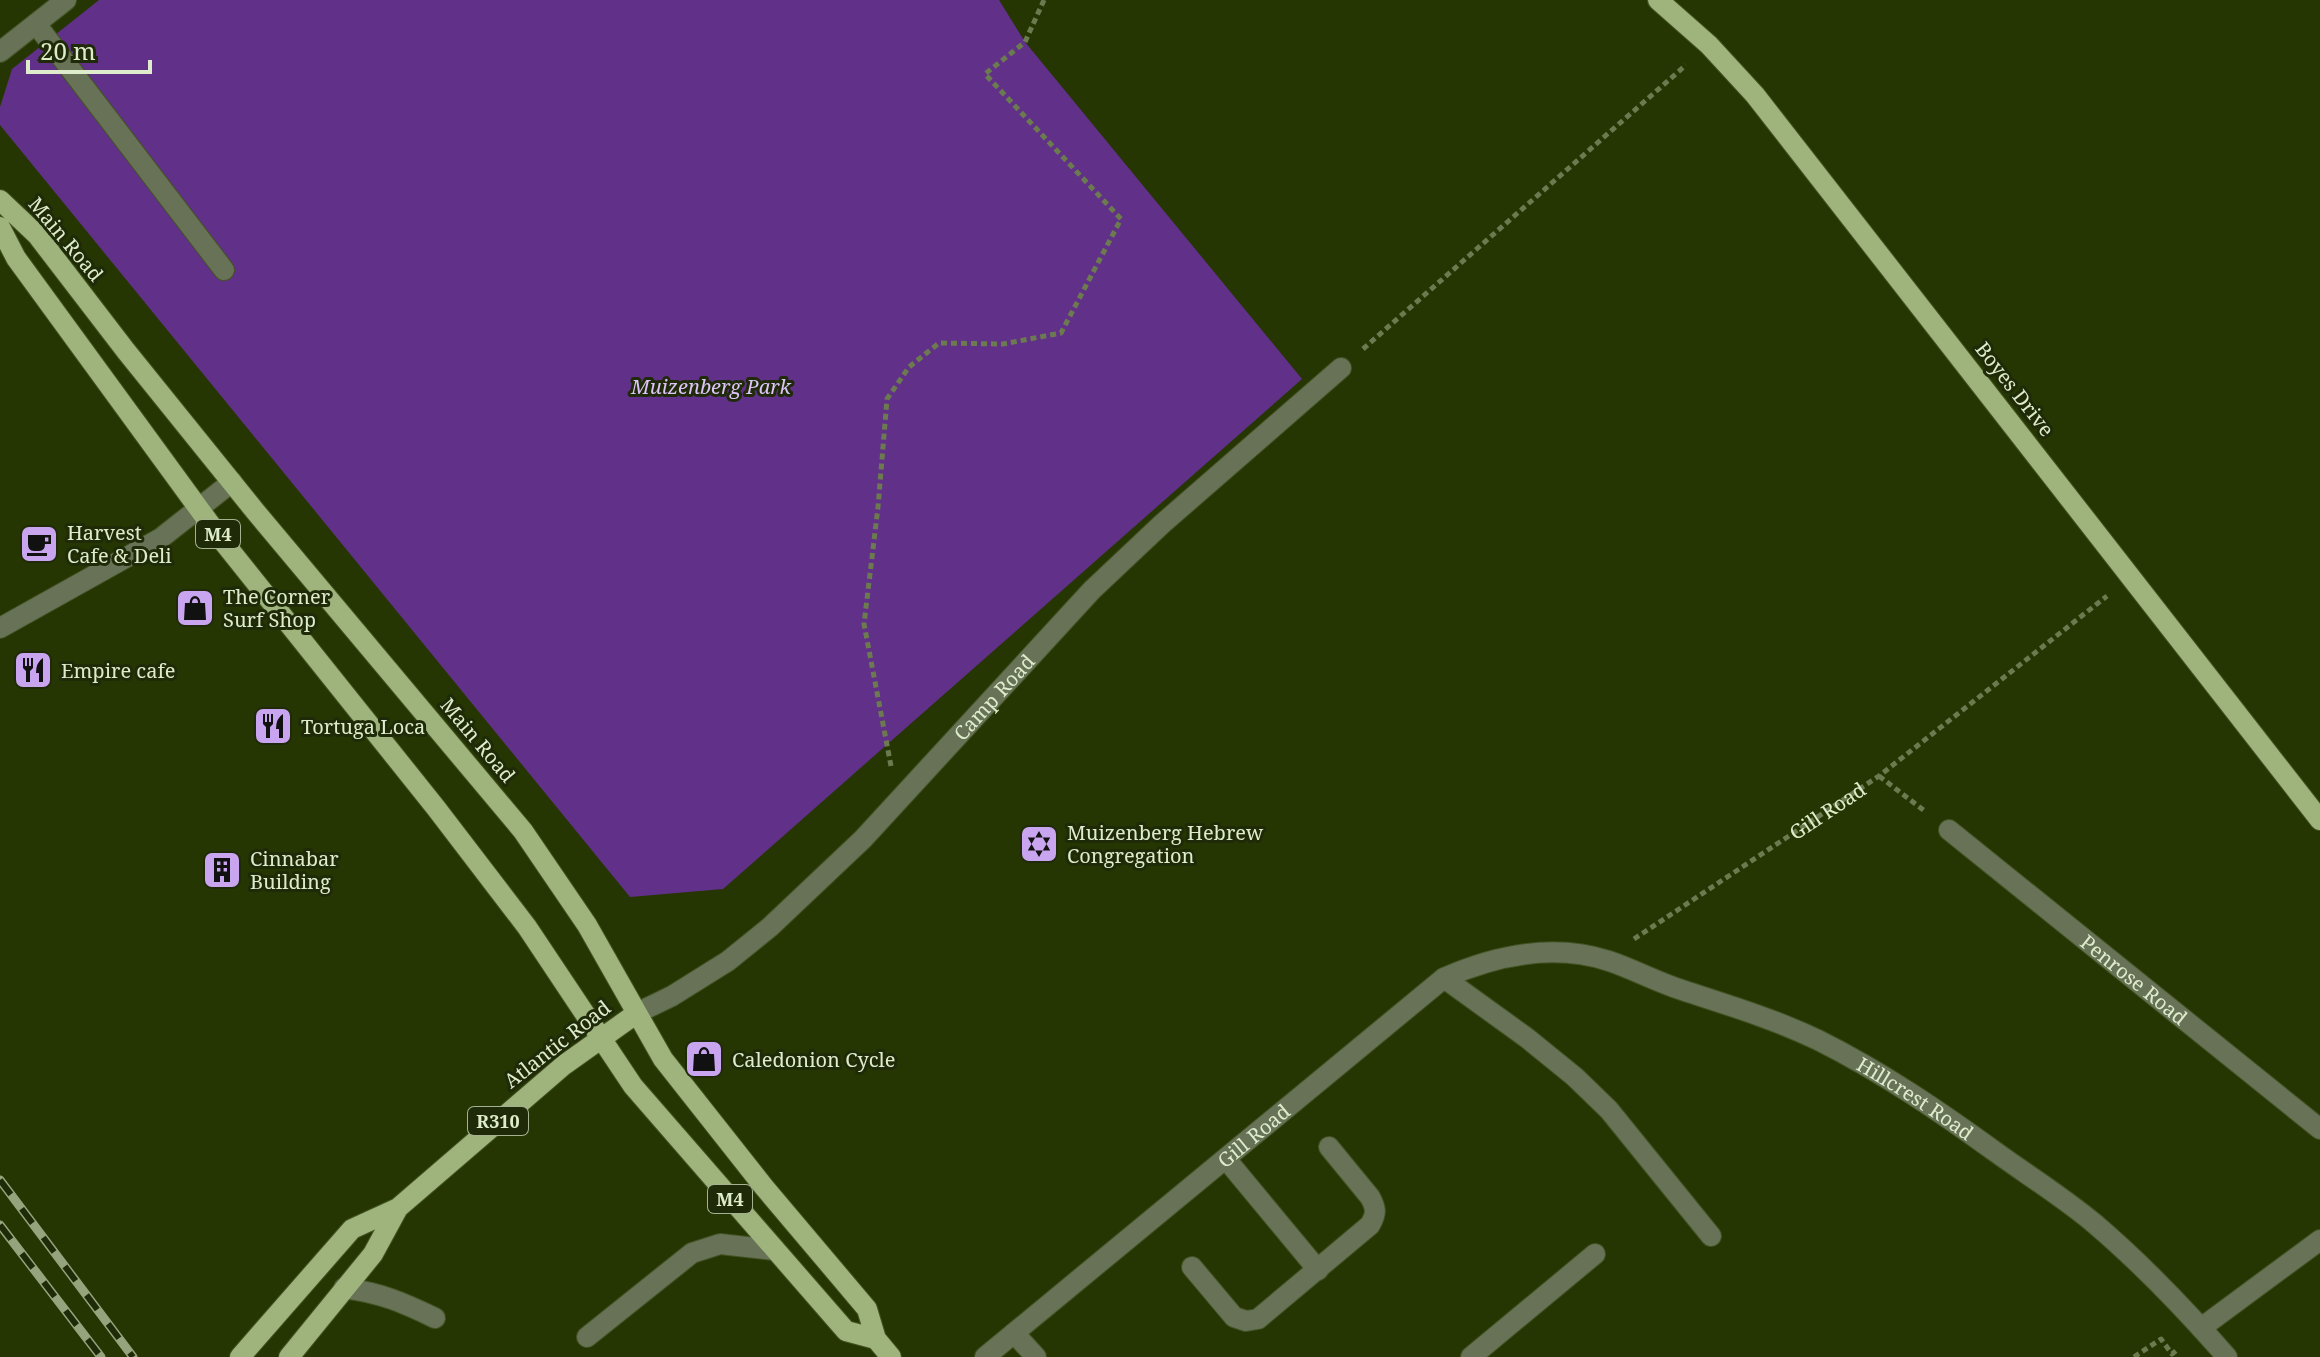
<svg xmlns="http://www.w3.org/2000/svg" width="2320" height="1357" viewBox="0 0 2320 1357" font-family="'Noto Serif',serif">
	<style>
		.green { fill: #613089 }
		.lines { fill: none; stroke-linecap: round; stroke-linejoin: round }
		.minor-casing { stroke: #435323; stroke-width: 22 }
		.major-casing { stroke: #435323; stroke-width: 22 }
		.path { stroke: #6c7b4f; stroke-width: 5; stroke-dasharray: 6 4; stroke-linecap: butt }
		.minor { stroke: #677257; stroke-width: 20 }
		.major { stroke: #9eb47c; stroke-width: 20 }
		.rail-casing { stroke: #95a47c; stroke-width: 9 }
		.rail { stroke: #1f2a08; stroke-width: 6; stroke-dasharray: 18; stroke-linecap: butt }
		.labels { text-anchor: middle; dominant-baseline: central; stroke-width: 6; stroke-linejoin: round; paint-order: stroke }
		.shield { fill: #1f2a08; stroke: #a5b290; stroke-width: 2 }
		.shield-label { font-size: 18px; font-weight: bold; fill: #deeccb }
		.street-label { font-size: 20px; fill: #deeccb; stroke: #1f2a08 }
		.park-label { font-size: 20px; font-style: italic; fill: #ddc4f9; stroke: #1f2a08 }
		.poi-label { font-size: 20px; fill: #deeccb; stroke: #1f2a08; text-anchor: start }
	</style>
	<rect width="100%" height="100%" fill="#263603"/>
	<!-- green -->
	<path class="green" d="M99,0H999L1025,42L1302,379L723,889L630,897L0,125V107L12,69Z"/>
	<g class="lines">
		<!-- minor casing -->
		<g class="minor-casing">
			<g id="minor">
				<path d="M36,24L224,270"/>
				<path d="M0,52L66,0"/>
				<path d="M0,628L161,538L232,482"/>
				<path id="s2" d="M1949,830L2320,1129"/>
				<path d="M1444,978L1527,1038L1575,1077L1609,1110L1711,1236"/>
				<path id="s3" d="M637,1013L672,996L728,961L770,927L863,839L1092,590L1162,524L1341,368"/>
				<path d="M1226,1159L1318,1270"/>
				<path d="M1192,1267L1234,1317L1246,1321L1258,1319L1370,1225C1377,1213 1376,1208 1370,1197L1329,1147"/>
				<path d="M344,1288C381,1293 402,1302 435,1318"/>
				<path d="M2201,1328L2320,1240"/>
				<path d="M1014,1333L1036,1357"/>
				<path d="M587,1337L692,1253L720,1244L774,1250"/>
				<path id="s4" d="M985,1357L1444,978C1496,955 1553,943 1609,961C1633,969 1657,982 1682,990C1728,1005 1774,1019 1818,1040C1882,1072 1939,1111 1997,1153C2029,1176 2064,1198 2095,1224C2143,1265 2185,1309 2227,1357"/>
				<path d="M1471,1357L1595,1254"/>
			</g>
		</g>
		<!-- major casing -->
		<g class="major-casing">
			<path id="major" d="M1658,0L1709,45L1755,95L2320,820
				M0,200L37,235L126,351L255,511L523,831L587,925L663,1059L764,1187L867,1309L876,1339L891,1357
				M0,227L16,258L221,539L436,808L527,927L633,1086L846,1331L876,1339
				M240,1357L352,1229L398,1208L564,1065L637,1013
				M289,1357L373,1254L398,1208"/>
		</g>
		<!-- path -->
		<g class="path">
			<path d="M1363,349L1686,65"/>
			<path d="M891,766L864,624L878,507L887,399L909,367L939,343L1003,344L1061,333L1121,219L985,74L1025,42L1044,0"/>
			<path d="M1879,776L1926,812"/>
			<path id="s1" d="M1634,939L1879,776L2107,596"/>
			<path d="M2134,1357L2161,1339L2172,1354L2178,1349"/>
		</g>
		<!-- minor -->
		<use href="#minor" class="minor"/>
		<!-- major -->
		<use href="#major" class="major"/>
		<!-- rail casing -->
		<g class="rail-casing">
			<path id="rail" d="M0,1180L133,1357
				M0,1225L101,1357"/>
		</g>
		<!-- rail -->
		<use href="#rail" class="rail"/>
	</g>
	<!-- icons -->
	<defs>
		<g id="cafe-square" transform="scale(2)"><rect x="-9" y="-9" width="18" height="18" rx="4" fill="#c8a5ee" stroke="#1f2a08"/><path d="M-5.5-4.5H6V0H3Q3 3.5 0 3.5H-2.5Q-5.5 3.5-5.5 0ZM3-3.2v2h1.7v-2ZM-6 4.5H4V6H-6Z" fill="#111"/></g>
		<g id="shop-square" transform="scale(2)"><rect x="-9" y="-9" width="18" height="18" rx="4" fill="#c8a5ee" stroke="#1f2a08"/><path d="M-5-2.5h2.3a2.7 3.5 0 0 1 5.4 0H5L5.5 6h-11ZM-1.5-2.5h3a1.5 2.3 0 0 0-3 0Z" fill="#111"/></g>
		<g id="restaurant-square" transform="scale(2)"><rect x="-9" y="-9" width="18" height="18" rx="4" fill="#c8a5ee" stroke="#1f2a08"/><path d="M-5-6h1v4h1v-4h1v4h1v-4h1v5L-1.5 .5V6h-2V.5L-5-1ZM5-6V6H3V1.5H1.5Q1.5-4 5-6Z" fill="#111"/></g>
		<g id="synagogue-square" transform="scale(2)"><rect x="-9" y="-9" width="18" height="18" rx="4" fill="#c8a5ee" stroke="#1f2a08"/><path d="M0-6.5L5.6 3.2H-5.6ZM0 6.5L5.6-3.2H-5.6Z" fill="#111"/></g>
		<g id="building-square" transform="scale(2)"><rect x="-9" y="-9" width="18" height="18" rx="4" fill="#c8a5ee" stroke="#1f2a08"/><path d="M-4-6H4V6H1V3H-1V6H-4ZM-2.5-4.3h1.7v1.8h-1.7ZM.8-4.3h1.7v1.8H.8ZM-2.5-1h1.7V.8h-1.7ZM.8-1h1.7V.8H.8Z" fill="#111"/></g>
	</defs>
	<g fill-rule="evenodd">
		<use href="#cafe-square" x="39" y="544"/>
		<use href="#shop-square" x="195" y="608"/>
		<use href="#restaurant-square" x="33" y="670"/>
		<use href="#restaurant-square" x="273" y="726"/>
		<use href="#synagogue-square" x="1039" y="844"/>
		<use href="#building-square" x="222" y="870"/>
		<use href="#shop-square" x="704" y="1059"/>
	</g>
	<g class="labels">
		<!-- shield labels -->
		<g class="shield">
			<rect x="196" y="520" width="44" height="28" rx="6"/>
			<rect x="468" y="1107" width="60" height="28" rx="6"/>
			<rect x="708" y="1185" width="44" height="28" rx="6"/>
		</g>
		<g class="shield-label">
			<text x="218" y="534">M4</text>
			<text x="498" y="1121">R310</text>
			<text x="730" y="1199">M4</text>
		</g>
		<!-- street labels -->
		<g class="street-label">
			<text transform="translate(66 239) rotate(50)">Main Road</text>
			<text transform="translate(2015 389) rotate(52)">Boyes Drive</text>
			<text stroke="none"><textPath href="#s3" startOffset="480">Camp Road</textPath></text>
			<text transform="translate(478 740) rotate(50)">Main Road</text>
			<text stroke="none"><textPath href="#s1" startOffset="232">Gill Road</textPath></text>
			<text stroke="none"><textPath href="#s2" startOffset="238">Penrose Road</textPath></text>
			<text transform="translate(557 1044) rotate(-38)">Atlantic Road</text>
			<text stroke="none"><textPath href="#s4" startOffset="1102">Hillcrest Road</textPath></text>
			<text stroke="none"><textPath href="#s4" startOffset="348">Gill Road</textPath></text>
		</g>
		<!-- park labels -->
		<g class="park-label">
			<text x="711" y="386">Muizenberg Park</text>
		</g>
		<!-- poi labels -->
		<g class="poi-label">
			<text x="67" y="532">Harvest<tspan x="67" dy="23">Cafe &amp; Deli</tspan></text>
			<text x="223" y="596">The Corner<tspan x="223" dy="23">Surf Shop</tspan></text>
			<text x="61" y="670">Empire cafe</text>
			<text x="301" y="726">Tortuga Loca</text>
			<text x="1067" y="832">Muizenberg Hebrew<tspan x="1067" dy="23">Congregation</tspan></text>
			<text x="250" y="858">Cinnabar<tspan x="250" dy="23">Building</tspan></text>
			<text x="732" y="1059">Caledonion Cycle</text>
		</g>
	</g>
	<!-- scale -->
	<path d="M28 60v12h122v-12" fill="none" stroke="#deeccb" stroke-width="4"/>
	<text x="40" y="60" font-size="24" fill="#deeccb" stroke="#1f2a08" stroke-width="6" paint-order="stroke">20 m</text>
</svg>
